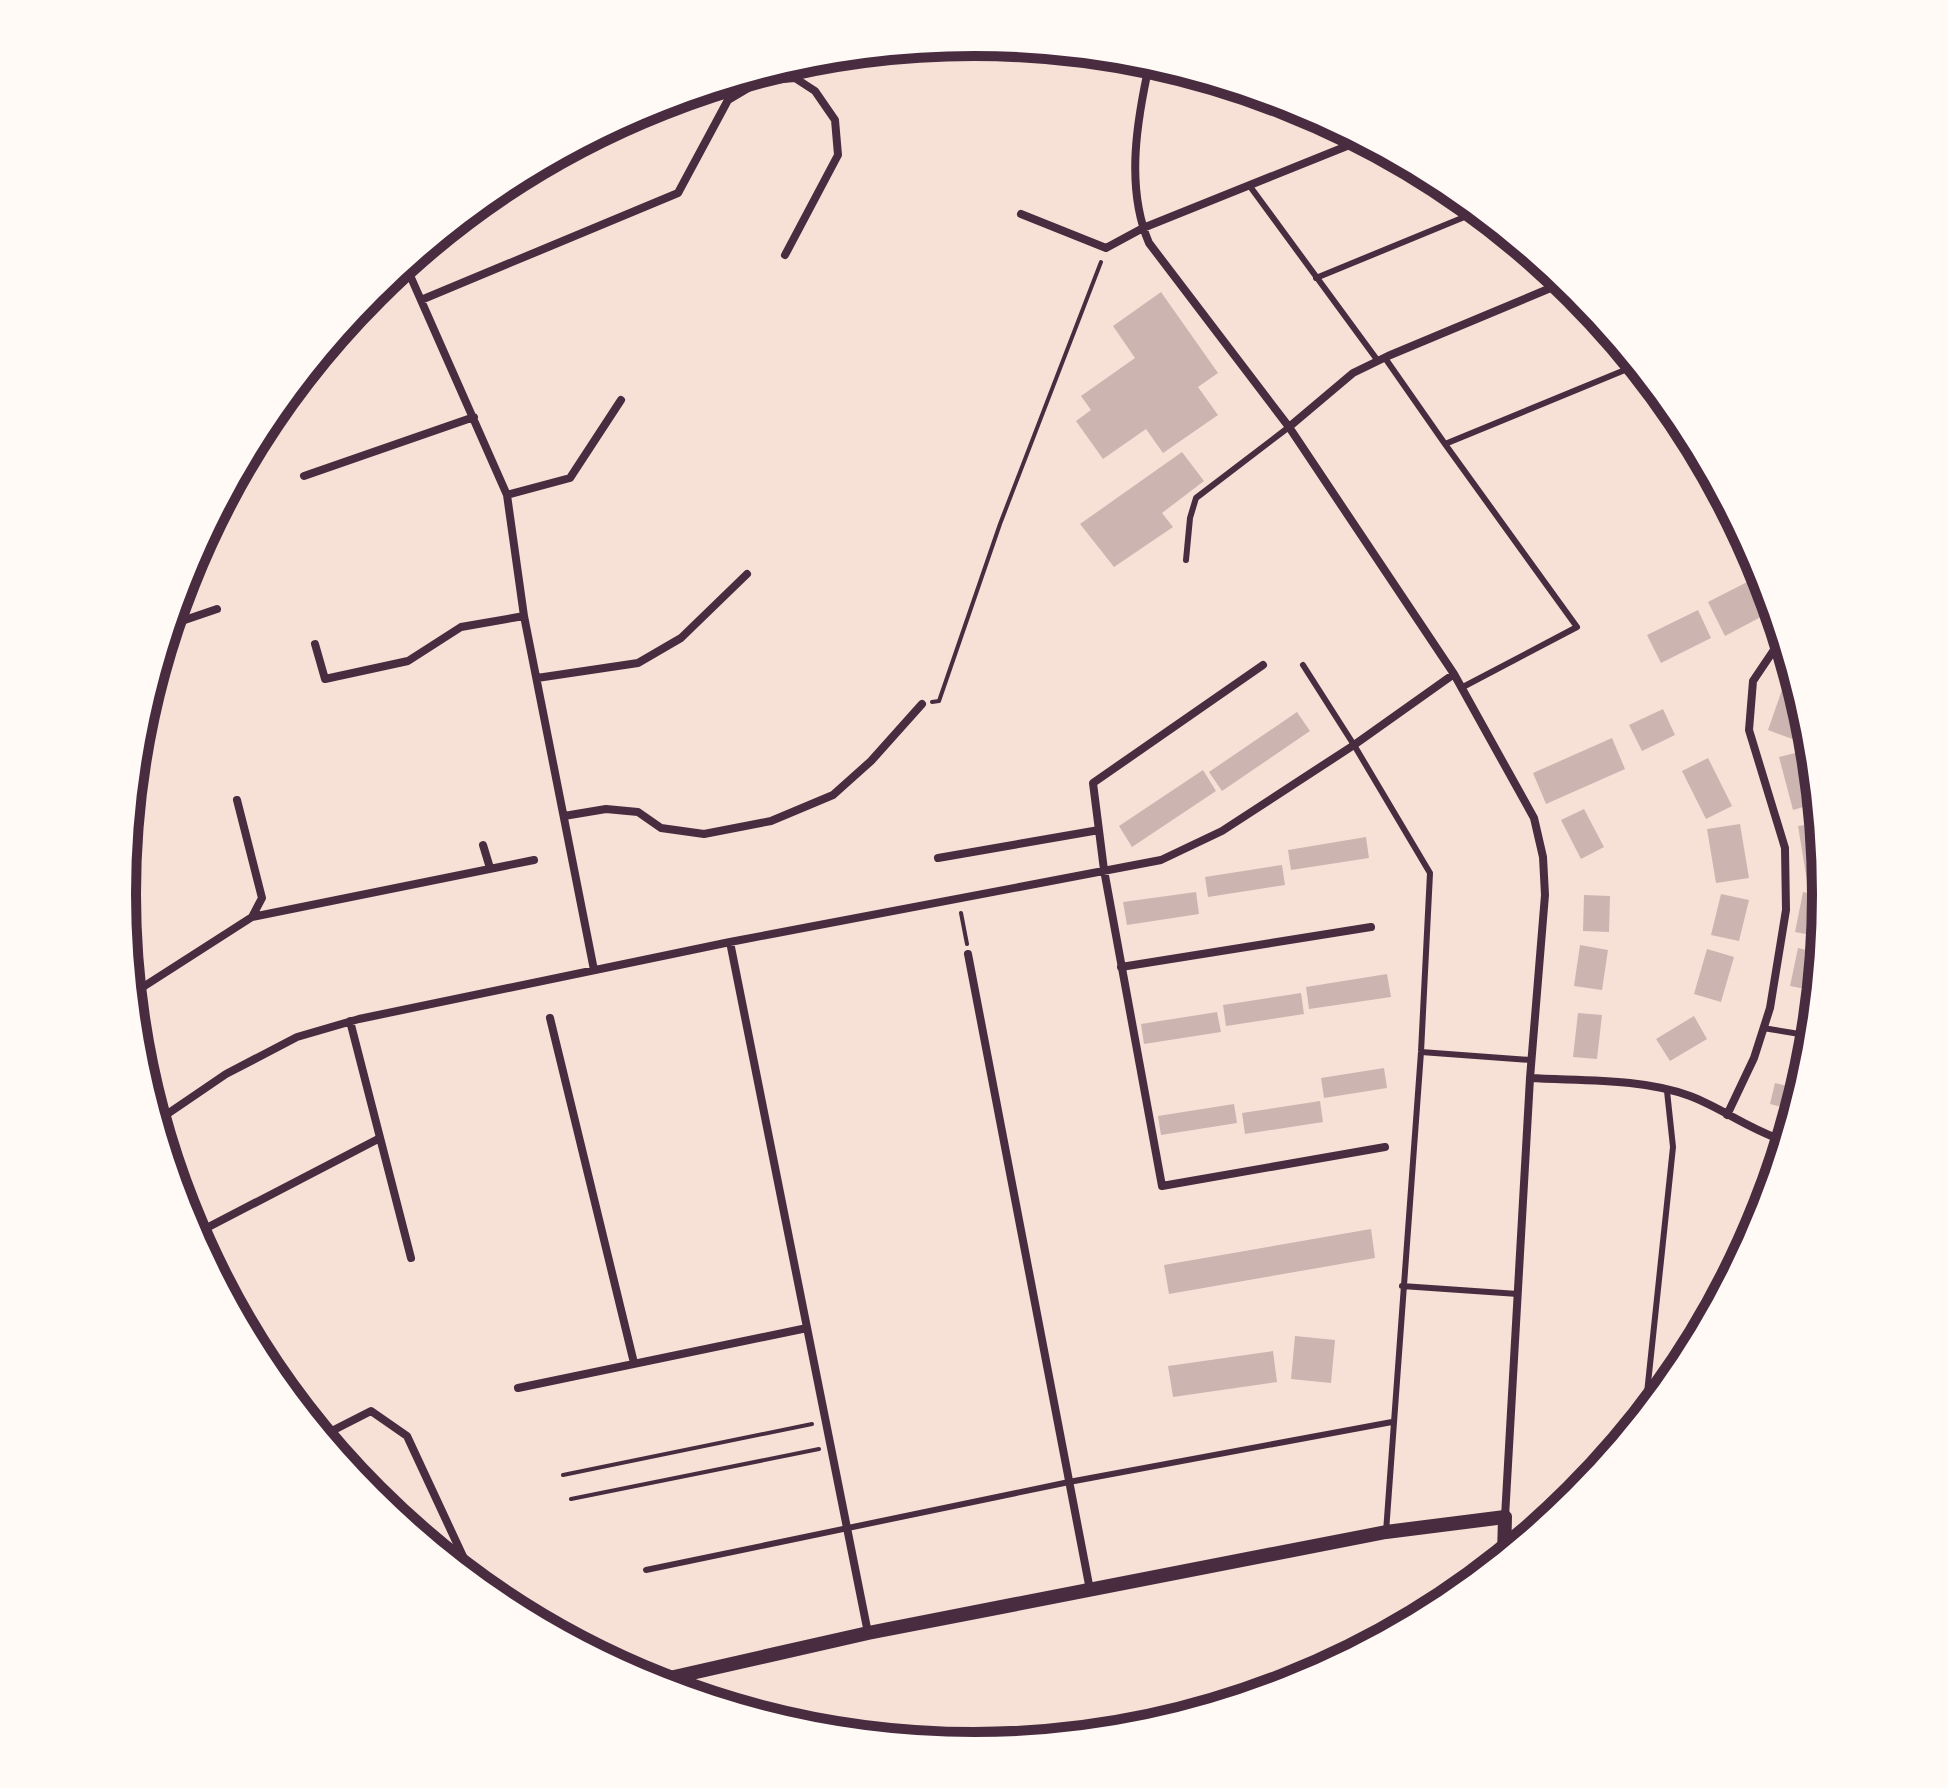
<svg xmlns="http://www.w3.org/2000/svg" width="1948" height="1788" viewBox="0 0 1948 1788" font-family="Cabin,sans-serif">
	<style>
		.building { fill: #ccb4b1 }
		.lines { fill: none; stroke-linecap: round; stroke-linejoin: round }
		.path { stroke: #4a2c40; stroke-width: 4 }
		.service { stroke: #4a2c40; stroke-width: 6 }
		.minor { stroke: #4a2c40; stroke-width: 8 }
		.tertiary { stroke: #4a2c40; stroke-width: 14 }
		.rim { fill: none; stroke: #4a2c40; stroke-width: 10 }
	</style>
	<rect width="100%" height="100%" fill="#f7e1d7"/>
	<!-- building -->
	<path class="building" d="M1161,292L1218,373L1198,387L1218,415L1163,453L1146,429L1103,459L1076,421L1091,410L1081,396L1135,358L1113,326Z
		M1182,452L1204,481L1162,513L1173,527L1114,567L1080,524Z
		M1761,575L1774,610L1725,636L1708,602Z
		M1698,610L1711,638L1661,663L1647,635Z
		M1785,681L1797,685L1806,717L1798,741L1768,730Z
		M1663,709L1675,735L1642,751L1629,725Z
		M1297,712L1310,731L1222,791L1209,772Z
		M1612,738L1625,769L1546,804L1533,773Z
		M1811,749L1817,803L1793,810L1779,757Z
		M1708,758L1732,806L1706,819L1682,771Z
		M1203,770L1216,791L1132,847L1119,826Z
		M1584,809L1604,847L1581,859L1561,820Z
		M1819,823L1824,878L1807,881L1798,826Z
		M1740,824L1749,878L1716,883L1707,829Z
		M1366,837L1369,858L1291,870L1288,850Z
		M1282,865L1285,885L1208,897L1205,877Z
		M1196,892L1199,914L1127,925L1123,902Z
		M1803,892L1826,897L1822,937L1795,932Z
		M1721,894L1749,900L1739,941L1711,935Z
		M1584,895L1610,896L1609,932L1583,931Z
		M1580,945L1608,950L1602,990L1574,986Z
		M1798,948L1820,953L1816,991L1790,986Z
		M1707,949L1734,957L1721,1002L1694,994Z
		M1387,974L1391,997L1309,1009L1306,987Z
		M1301,993L1304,1014L1226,1026L1223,1005Z
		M1217,1012L1221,1032L1144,1044L1141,1024Z
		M1578,1013L1602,1015L1597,1059L1573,1057Z
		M1694,1016L1707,1039L1670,1061L1656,1039Z
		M1384,1068L1387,1088L1324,1098L1321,1078Z
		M1775,1083L1801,1089L1795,1110L1770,1104Z
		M1320,1101L1323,1122L1245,1134L1242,1113Z
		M1234,1104L1237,1123L1161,1135L1158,1116Z
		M1371,1229L1375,1258L1169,1294L1164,1265Z
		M1295,1336L1335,1340L1331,1383L1291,1379Z
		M1273,1351L1277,1382L1173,1397L1168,1366Z"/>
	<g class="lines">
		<!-- path -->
		<path class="path" d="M932,702L939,701L1000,524L1101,262
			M961,913L967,944
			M563,1475L812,1424
			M571,1499L819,1449"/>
		<!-- service -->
		<path class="service" d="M1249,185L1378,361
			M1316,278L1479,211
			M1385,358L1445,444L1637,365
			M1445,444L1577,627L1461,688
			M1186,560L1190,518L1196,498L1289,427
			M1303,665L1354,745L1430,873L1421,1052L1386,1532
			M1763,1028L1812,1036
			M1421,1052L1531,1060
			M1402,1286L1518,1294
			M1645,1412L1673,1147L1667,1091
			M646,1570L1069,1482L1392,1422"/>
		<!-- minor -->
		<path class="minor" d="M1150,61C1137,119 1125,187 1149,243L1289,427L1454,674L1534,818L1543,857L1545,895L1530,1078L1505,1517
			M1021,214L1106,248L1143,228L1362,140
			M405,264L507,495L524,616L594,970
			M421,300L678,193L728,100L760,81L795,78L815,91L835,120L838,155L785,255
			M1289,427L1353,373L1388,356L1565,282
			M304,476L474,417
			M507,495L570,478L621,400
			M170,625L217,609
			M315,644L325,679L408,661L461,627L524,616
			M1263,665L1093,783L1104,870L1162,1186L1385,1147
			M537,678L638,663L681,638L747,574
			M564,816L606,809L638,812L661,828L704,834L771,821L833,795L871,761L922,704
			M483,845L490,868
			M938,858L1099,830
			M252,917L534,860
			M730,942L868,1633
			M968,954L1090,1590
			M1121,967L1371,927
			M132,994L252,917L262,898L237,800
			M550,1018L634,1363
			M350,1021L411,1258
			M1530,1078C1581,1081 1642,1078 1690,1096C1722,1108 1750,1130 1785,1141
			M1727,1115L1754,1058L1770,1008L1786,910L1785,848L1749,730L1753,681L1782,638
			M157,1121L226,1074L297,1037L359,1019L730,942L1161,860L1222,831L1354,745L1454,674
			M195,1234L380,1138
			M518,1388L807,1328
			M322,1436L371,1411L407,1436L474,1580
			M1505,1542L1520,1543"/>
		<!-- tertiary -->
		<path class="tertiary" d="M652,1682L868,1633L1386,1532L1505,1517L1504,1556"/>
	</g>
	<!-- crop -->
	<path d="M0 0H1948V1788H0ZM136 894a838 838 0 1 1 1676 0a838 838 0 1 1-1676 0Z" fill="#fffaf5" fill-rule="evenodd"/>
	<path class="rim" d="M136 894a838 838 0 1 1 1676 0a838 838 0 1 1-1676 0Z"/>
</svg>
